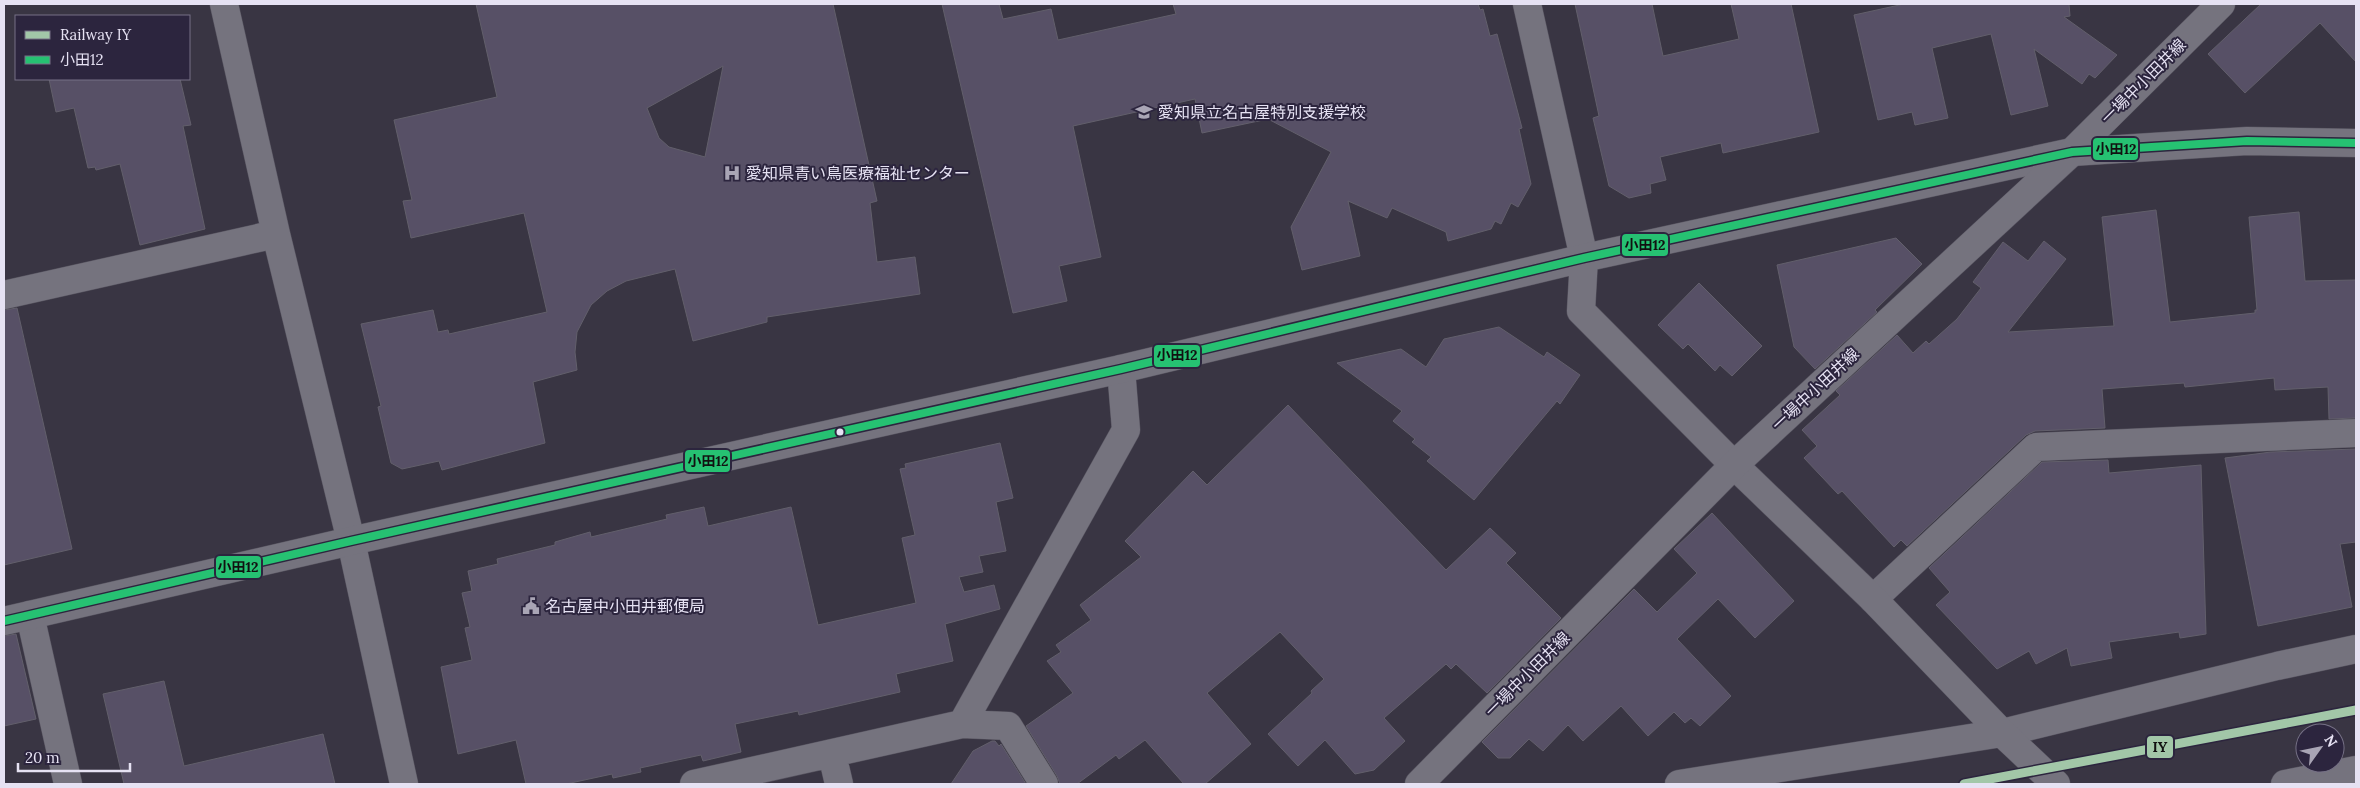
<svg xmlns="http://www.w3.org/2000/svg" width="2360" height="788" viewBox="0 0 2360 788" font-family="Lora,'Noto Sans JP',serif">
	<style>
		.building { fill: #575066; stroke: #625f6b; fill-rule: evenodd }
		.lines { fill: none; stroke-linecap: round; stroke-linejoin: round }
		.minor-casing { stroke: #55525e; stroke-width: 29 }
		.tertiary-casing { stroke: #55525e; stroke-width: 29 }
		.secondary-casing { stroke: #55525e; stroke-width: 29 }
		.minor { stroke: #75737e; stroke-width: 28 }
		.tertiary { stroke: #75737e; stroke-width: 28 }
		.secondary { stroke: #75737e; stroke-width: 28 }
		.bus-1-casing { stroke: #2c253e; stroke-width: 11 }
		.bus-1 { stroke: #26c172; stroke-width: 8 }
		.rail-1-casing { stroke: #2c253e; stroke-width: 12 }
		.rail-1 { stroke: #a2c7a8; stroke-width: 9 }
		.bus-dot { fill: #e6e2f3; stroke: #2c253e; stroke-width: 2 }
		.labels { text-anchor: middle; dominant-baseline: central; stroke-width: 4; stroke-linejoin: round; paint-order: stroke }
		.street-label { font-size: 16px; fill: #e6e2f3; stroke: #2c253e }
		.poi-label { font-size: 16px; fill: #e6e2f3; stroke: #2c253e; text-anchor: start }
		.line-badge { stroke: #2c253e; stroke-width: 2 }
		.pale-badge-label { font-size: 14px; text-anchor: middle; font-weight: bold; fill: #111 }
	</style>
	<rect width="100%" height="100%" fill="#393543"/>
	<!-- building -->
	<path class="building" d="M476,4H833L877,201L870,203L877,262L915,257L920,294L767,317V322L693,341L675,269L626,281L607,291L591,305L577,332L575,352L577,370L533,382L545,443L442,470L439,461L402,469L391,463L378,407L381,406L361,324L433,310L438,332L448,330L449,334L547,312L524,213L411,238L403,201L412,200L394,120L497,97ZM723,66L705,157L669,147L659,138L647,108Z
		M942,4H999L1003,19L1051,9L1058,40L1176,14L1173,4H1478L1480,10L1483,9L1490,36L1497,34L1522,128L1519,129L1531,184L1518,207L1511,203L1501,224L1495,221L1491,229L1448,241L1446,232L1392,208L1387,218L1348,201L1360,256L1302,270L1291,227L1331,152L1268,119L1202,133L1195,99L1073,126L1101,257L1059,266L1067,301L1013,313Z
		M1575,4H1652L1663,56L1739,39L1731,4H1791L1819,132L1723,153L1721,143L1660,157L1666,180L1650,184L1651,193L1629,198L1609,186L1593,118L1599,116Z
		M1904,4H2069L2070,16L2064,17L2117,55L2095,78L2089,74L2082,84L2034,49L2048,106L2011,115L1991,34L1932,48L1948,118L1915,125L1912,112L1878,120L1854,15Z
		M2261,4H2356V62L2320,23L2245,93L2208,54Z
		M49,79H180L191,125L183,126L205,229L140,245L120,164L96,170L95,167L88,168L74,108L56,112Z
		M2156,210L2170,322L2255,313V310H2257L2249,217L2299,212L2305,281L2356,280V418L2329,419L2328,387L2275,390L2274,378L2185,387L2184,383L2102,389L2105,428L2035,431L2026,435L1907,546L1901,540L1894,547L1842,491L1838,494L1804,458L1817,446L1802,430L1840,395L1836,391L1897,335L1913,353L1926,341L1929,344L1957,319L1981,288L1973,282L2003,242L2028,261L2044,241L2066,259L2008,332L2114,326L2102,217Z
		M1896,238L1922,264L1875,310L1877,312L1815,369L1794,347L1777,265Z
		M1699,283L1762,346L1732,376L1720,365L1715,371L1688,344L1683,349L1658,325Z
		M17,308L72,549L4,565V310Z
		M1499,327L1544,357L1547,352L1580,375L1560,404L1557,401L1474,500L1427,461L1431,457L1412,442L1415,439L1393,421L1402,411L1337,363L1401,349L1426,367L1444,339Z
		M1288,405L1446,570L1490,528L1516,553L1506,563L1561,618L1487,693L1456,664L1451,669L1446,664L1384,718L1405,741L1374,770L1355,774L1325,740L1298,766L1268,734L1312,693L1311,691L1324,679L1280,632L1207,693L1251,744L1205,784H1184L1145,740L1119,759L1116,755L1077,784H1060L1057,776L1026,726L1073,693L1047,661L1061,652L1056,645L1091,620L1080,605L1141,557L1125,541L1193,471L1207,485Z
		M1000,443L1013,498L996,502L1006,551L979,556L983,572L959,577L964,592L994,585L1000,609L945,624L953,661L896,674L900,692L799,715L798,711L735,724L741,752L703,761L701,755L640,768L641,772L613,778L612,774L566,784H526L516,740L458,754L441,667L472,660L465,628L470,627L462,593L472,591L468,571L498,564L497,559L555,545V542L590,532L591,537L667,519L666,515L704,507L708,526L791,507L818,625L916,603L902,538L915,535L900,469L906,468L905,464Z
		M2356,449V542L2340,544L2352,607L2258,626L2225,458L2271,452Z
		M2108,460L2109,473L2201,465L2206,634L2180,638L2179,632L2109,642L2112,658L2071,666L2067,648L2036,664L2029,651L1997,669L1936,605L1950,592L1929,568L2042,462Z
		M1712,513L1794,601L1755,638L1718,599L1677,639L1731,696L1700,726L1691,718L1685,723L1674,712L1648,736L1621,706L1583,741L1568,725L1543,751L1529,739L1510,758H1498L1482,742L1634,589L1657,612L1697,573L1674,549Z
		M16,634L36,719L4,726V636Z
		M164,681L184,766L323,734L335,784H124L103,694Z
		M992,741H995L999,746L1001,744L1026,784H951L973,751Z"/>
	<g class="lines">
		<!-- minor casing -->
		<g class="minor-casing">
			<path id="minor" d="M224,4L276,234L351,541L404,784
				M1527,4L1584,258
				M4,295L276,234
				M1873,599L2036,447L2356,433
				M30,615L68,784
				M962,724L1008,726L1044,784
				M2002,733L2277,666L2356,649
				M832,754L839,784
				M694,784L962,724L1126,430L1121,369
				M2285,784L2356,770"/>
		</g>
		<!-- tertiary casing -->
		<g class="tertiary-casing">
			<path id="tertiary" d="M1584,258L1581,311L1734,465L1873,599L2002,733L2056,784
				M4,621L351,541L1121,369L1584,258L2072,152L2247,141L2356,143
				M1679,784L2002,733"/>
		</g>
		<!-- secondary casing -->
		<g class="secondary-casing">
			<path id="secondary" d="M1419,784L1734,465L2072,152L2221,4"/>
		</g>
		<!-- minor -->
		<use href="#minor" class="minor"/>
		<!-- tertiary -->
		<use href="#tertiary" class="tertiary"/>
		<!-- secondary -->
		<use href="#secondary" class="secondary"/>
		<!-- bus-1 casing -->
		<g class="bus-1-casing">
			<path id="bus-1" d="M4,621L351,541L1121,369L1584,258L2072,152L2247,141L2356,143"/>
		</g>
		<!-- bus-1 -->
		<use href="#bus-1" class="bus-1"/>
		<!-- rail-1 casing -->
		<g class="rail-1-casing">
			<path id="rail-1" d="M1964,784L2356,710"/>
		</g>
		<!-- rail-1 -->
		<use href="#rail-1" class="rail-1"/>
	</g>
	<!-- icons -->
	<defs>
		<g id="school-bare" transform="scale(1.35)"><path d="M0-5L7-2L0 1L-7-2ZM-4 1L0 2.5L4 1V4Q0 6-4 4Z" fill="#a9a5b5" stroke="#2c253e" stroke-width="2.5" paint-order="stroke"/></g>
		<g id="hospital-bare" transform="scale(1.35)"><path d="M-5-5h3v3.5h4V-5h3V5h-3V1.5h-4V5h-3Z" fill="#a9a5b5" stroke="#2c253e" stroke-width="2.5" paint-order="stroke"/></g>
		<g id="civic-bare" transform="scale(1.35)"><path d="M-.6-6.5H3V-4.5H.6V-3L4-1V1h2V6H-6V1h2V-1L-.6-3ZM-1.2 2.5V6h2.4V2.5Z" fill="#a9a5b5" stroke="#2c253e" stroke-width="2.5" paint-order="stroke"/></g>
	</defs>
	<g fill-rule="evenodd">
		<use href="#school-bare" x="1144" y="112"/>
		<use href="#hospital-bare" x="732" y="173"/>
		<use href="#civic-bare" x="531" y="606"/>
	</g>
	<!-- markers -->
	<circle class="bus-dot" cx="840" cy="432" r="4.5"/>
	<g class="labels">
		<!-- street labels -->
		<g class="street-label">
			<text transform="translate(2143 81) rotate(-45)">一場中小田井線</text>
			<text transform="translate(1815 389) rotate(-43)">一場中小田井線</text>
			<text transform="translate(1527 674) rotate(-45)">一場中小田井線</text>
		</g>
		<!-- poi labels -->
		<g class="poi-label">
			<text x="1158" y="112">愛知県立名古屋特別支援学校</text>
			<text x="746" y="173">愛知県青い鳥医療福祉センター</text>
			<text x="545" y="606">名古屋中小田井郵便局</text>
		</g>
	</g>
	<g class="line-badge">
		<rect x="2092" y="137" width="47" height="24" rx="5" fill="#26c172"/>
		<rect x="1621" y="233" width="48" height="24" rx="5" fill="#26c172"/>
		<rect x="1153" y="344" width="48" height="24" rx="5" fill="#26c172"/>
		<rect x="684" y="449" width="47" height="24" rx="5" fill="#26c172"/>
		<rect x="215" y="555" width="47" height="24" rx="5" fill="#26c172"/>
		<rect x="2146" y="735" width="28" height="24" rx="5" fill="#a2c7a8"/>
	</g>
	<g class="pale-badge-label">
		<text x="2116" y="154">小田12</text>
		<text x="1645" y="250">小田12</text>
		<text x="1177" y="360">小田12</text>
		<text x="708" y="466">小田12</text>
		<text x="238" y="572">小田12</text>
		<text x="2160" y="752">IY</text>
	</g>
	<!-- border -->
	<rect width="2360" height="788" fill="none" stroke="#e6e2f3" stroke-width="10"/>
	<!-- legend -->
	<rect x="15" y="15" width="175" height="65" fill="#2c253e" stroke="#767186"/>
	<rect x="25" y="31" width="25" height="8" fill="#a2c7a8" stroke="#767186"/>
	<text x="60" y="40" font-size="15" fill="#e6e2f3">Railway IY</text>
	<rect x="25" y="56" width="25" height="8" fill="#26c172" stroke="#767186"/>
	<text x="60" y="65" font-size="15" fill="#e6e2f3">小田12</text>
	<!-- north arrow -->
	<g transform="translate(2320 748) rotate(57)"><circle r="24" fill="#2c253e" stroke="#767186"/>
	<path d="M0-4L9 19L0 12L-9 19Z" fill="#a9a5b5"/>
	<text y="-8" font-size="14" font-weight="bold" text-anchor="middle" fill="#e6e2f3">N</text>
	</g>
	<!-- scale -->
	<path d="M18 763v8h112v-8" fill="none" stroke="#e6e2f3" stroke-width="2.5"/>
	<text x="25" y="763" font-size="15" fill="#e6e2f3" stroke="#2c253e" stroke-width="4" paint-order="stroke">20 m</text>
</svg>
